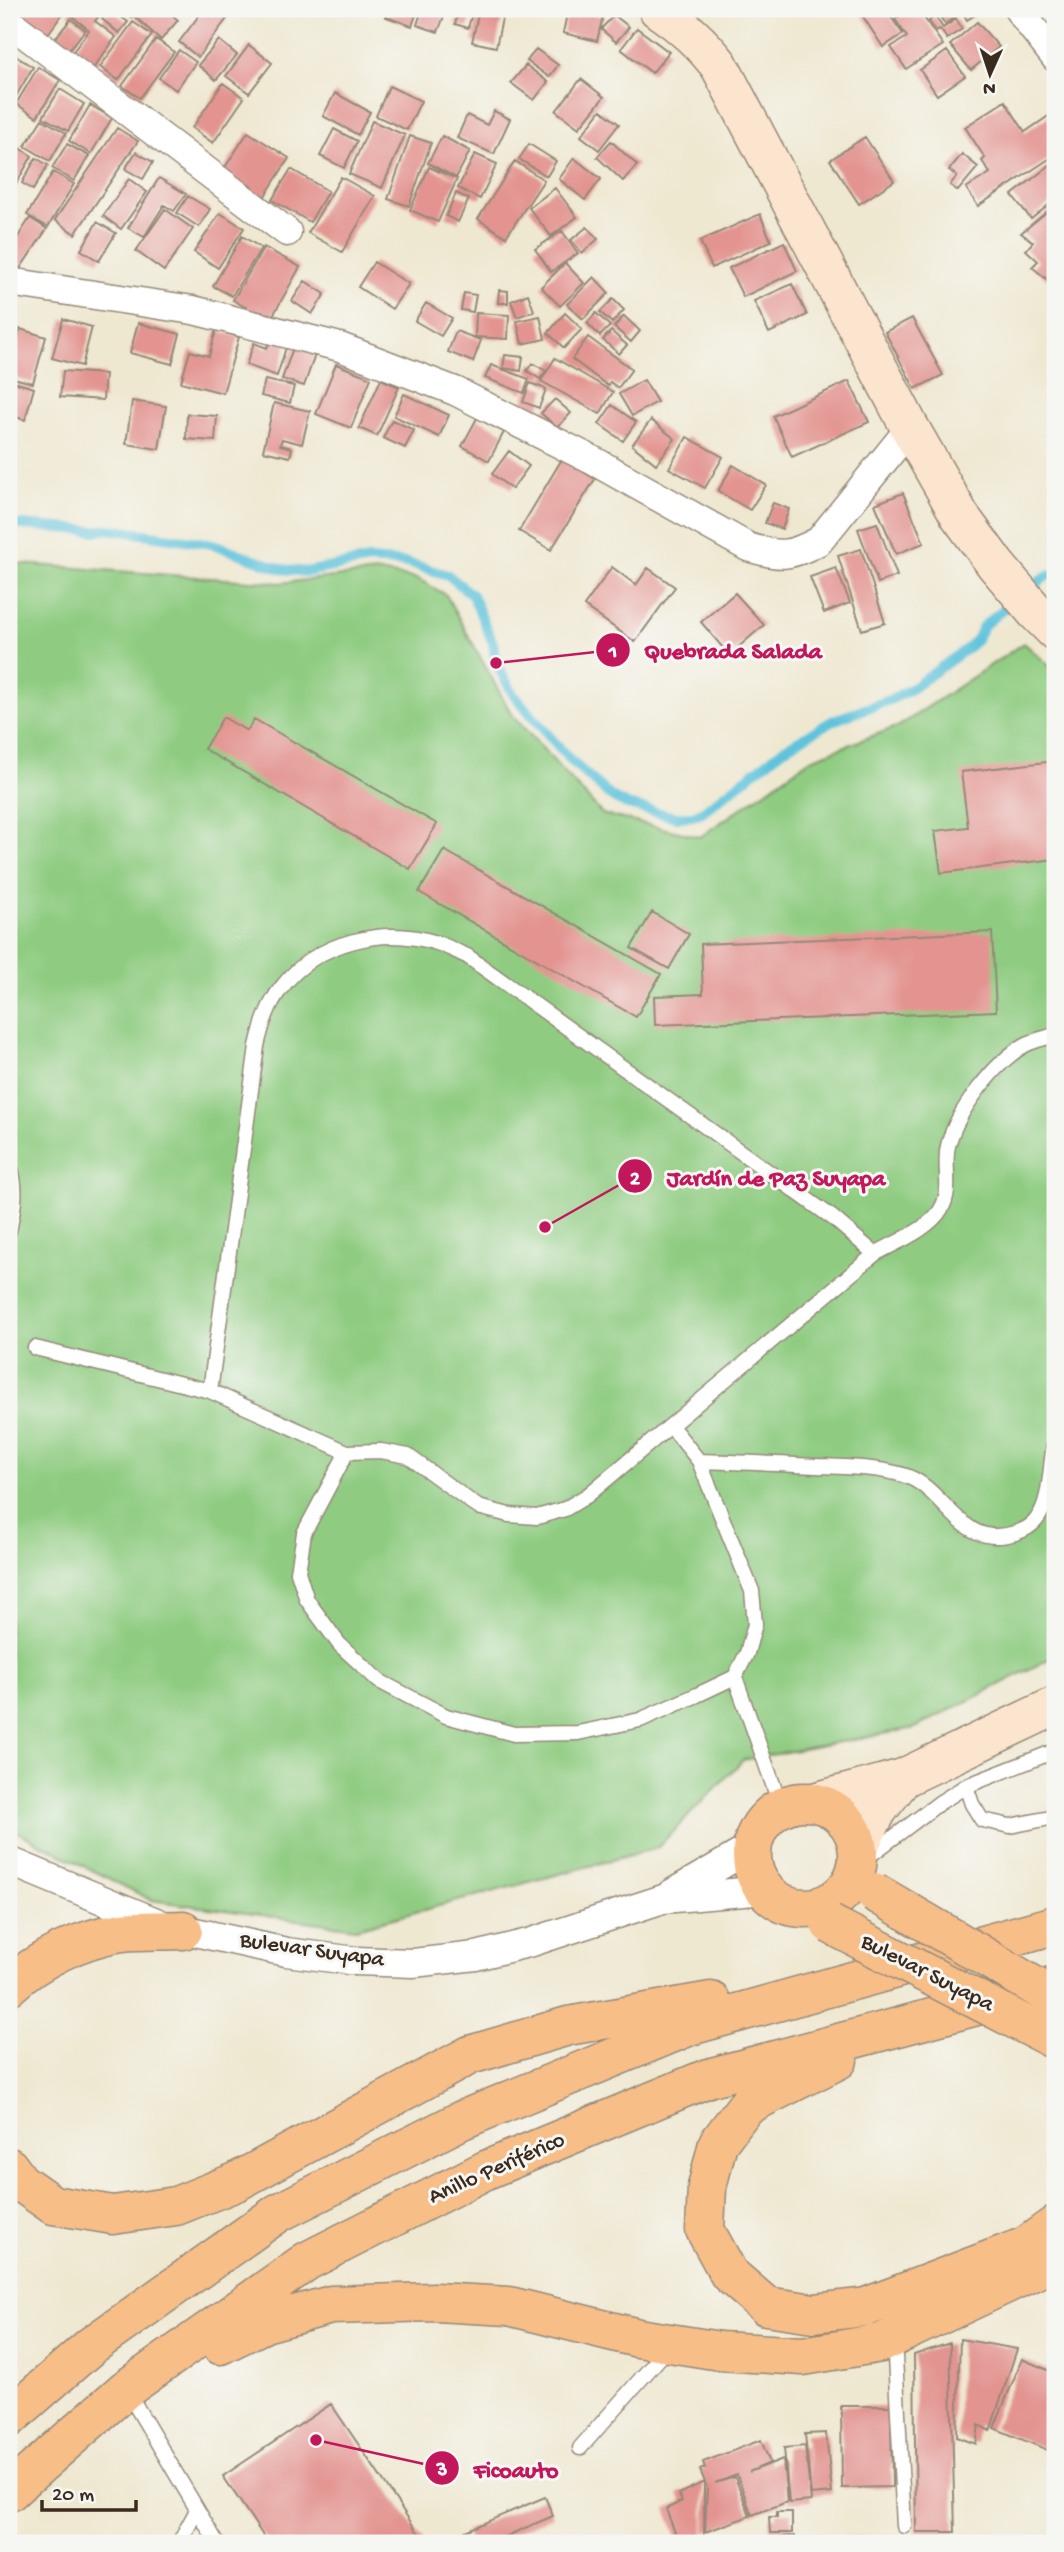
<svg xmlns="http://www.w3.org/2000/svg" width="1064" height="2552" viewBox="0 0 1064 2552" font-family="'Gochi Hand',sans-serif">
	<style>
		.green { fill: #8fcc81; stroke: #657b50; stroke-width: 2 }
		.lines { fill: none; stroke-linecap: round; stroke-linejoin: round }
		.stream { stroke: #5ec3dc; stroke-width: 10 }
		.building { fill: #e39491 }
		.lane-casing { stroke: #958978; stroke-width: 17 }
		.street-casing { stroke: #958978; stroke-width: 31 }
		.secondary-casing { stroke: #958978; stroke-width: 41 }
		.primary-casing { stroke: #958978; stroke-width: 41 }
		.highway-casing { stroke: #958978; stroke-width: 41 }
		.lane { stroke: #fff; stroke-width: 14 }
		.street { stroke: #fff; stroke-width: 28 }
		.secondary { stroke: #fce5cf; stroke-width: 38 }
		.primary { stroke: #f7be88; stroke-width: 38 }
		.highway { stroke: #f7be88; stroke-width: 38 }
		.primary-bridge-casing { stroke: #958978; stroke-width: 41; stroke-linecap: butt }
		.primary-bridge { stroke: #f7be88; stroke-width: 38 }
		.labels { text-anchor: middle; dominant-baseline: central; stroke-width: 6; stroke-linejoin: round; paint-order: stroke }
		.street-label { font-size: 23px; fill: #3b2a1e; stroke: #f6f6f2 }
		.leader { fill: none; stroke: #c2185b; stroke-width: 2.5 }
		.callout-dot { fill: #c2185b; stroke: #f6f6f2; stroke-width: 2.5 }
		.mark-label { font-size: 21px; text-anchor: middle; font-weight: bold; fill: #fff }
		.callout-label { font-size: 24px; text-anchor: middle; font-weight: bold; fill: #c2185b; stroke: #f6f6f2; stroke-width: 6; stroke-linejoin: round; paint-order: stroke }
	</style>
	<rect width="100%" height="100%" fill="#f6f6f2"/>
	<filter id="ink" filterUnits="userSpaceOnUse"><feTurbulence type="fractalNoise" baseFrequency=".0143" numOctaves="2"/><feDisplacementMap in="SourceGraphic" scale="14" xChannelSelector="R" yChannelSelector="G"/><feConvolveMatrix kernelMatrix="1 2 1 2 8 2 1 2 1" color-interpolation-filters="sRGB"/></filter>
	<filter id="wash" filterUnits="userSpaceOnUse"><feTurbulence type="fractalNoise" baseFrequency=".00686" numOctaves="4" result="noise"/><feDisplacementMap in="SourceGraphic" scale="28" xChannelSelector="R" yChannelSelector="G"/><feGaussianBlur stdDeviation="1.57" result="paint"/><feColorMatrix in="noise" values="0 0 0 0 0 0 0 0 0 0 0 0 0 0 0 0 0 1.4 0 .05"/><feComposite in="paint" operator="in"/></filter>
	<g filter="url(#wash)">
		<rect width="100%" height="100%" fill="#efe8d1"/>
		<!-- green -->
		<path class="green" d="M9,563L280,583L379,572L418,579L446,595L512,715L602,814L700,837L811,759L899,726L1024,643L1055,671V1656L915,1728L743,1760L657,1848L356,1928L151,1900L9,1828Z"/>
		<g class="lines">
			<!-- stream -->
			<path class="stream" d="M9,524L96,531L108,529L213,544L281,569L306,572L369,560L407,563L448,575L472,595L493,643L496,663L513,694L571,761L613,798L627,805L676,817L693,816L702,812L787,747L832,721L892,699L914,687L969,647L977,638L983,626L1016,599
				M1028,590L1048,575L1055,574"/>
		</g>
		<g id="blocks">
			<!-- building -->
			<path class="building" d="M9,9H66L45,38Z
				M72,9H104L95,21L116,37L92,70L70,56L89,30L68,13Z
				M110,9L128,22L119,33L102,19Z
				M121,9H139L132,17Z
				M142,9H165L178,20L161,40L135,17Z
				M204,9H228L232,12L198,57L179,42Z
				M389,9H418L412,26L386,17Z
				M422,9L446,11L438,32L417,25Z
				M459,9L473,10L468,28L455,24Z
				M513,9H536L533,19L512,13Z
				M568,9L603,16L597,41L563,33Z
				M865,9H885L903,34L883,47L860,12Z
				M910,9H918L943,45L906,69L891,47L907,37L895,19Z
				M920,9H936L937,11L926,18Z
				M948,9H954L958,15L945,24L939,15Z
				M966,9H977L979,12L967,20L962,11Z
				M479,10L503,14L496,47L472,42Z
				M614,15L629,27L616,42L601,29Z
				M935,16L943,28L956,19L962,29L947,39L940,29L936,31L929,21Z
				M1055,17V37L1045,25Z
				M71,19L85,30L67,53L52,42Z
				M133,22L152,35L118,80L100,67Z
				M977,22L999,47L971,70L950,45Z
				M637,28L669,52L652,73L621,49Z
				M156,39L174,52L140,98L122,86Z
				M219,40L237,55L216,80L198,65Z
				M249,45L272,63L249,93L226,76Z
				M536,49L558,65L549,77L527,61Z
				M179,50L196,62L176,90L159,78Z
				M947,51L965,76L937,95L920,70Z
				M9,52L33,67L9,108Z
				M526,65L548,82L534,100L511,83Z
				M38,67L60,80L37,117L16,104Z
				M581,79L604,97L579,128L556,111Z
				M223,83L244,98L213,143L192,128Z
				M389,86L421,101L407,130L376,116Z
				M60,89L84,104L68,131L43,117Z
				M335,93L370,112L358,135L323,116Z
				M1005,101L1025,132L1053,113L1055,116V155L978,206L966,188L990,173L982,161L985,158L965,127Z
				M90,105L112,118L91,154L69,141Z
				M601,110L619,124L599,150L581,136Z
				M494,111L510,119L494,154L457,138L467,115L487,125Z
				M42,119L66,133L50,161L25,146Z
				M372,121L405,135L382,188L349,174Z
				M117,128L138,141L75,234L55,220Z
				M334,129L357,141L344,168L320,156Z
				M248,132L289,158L263,199L222,172Z
				M410,136L431,143L409,206L388,199Z
				M442,136L470,151L456,178L428,163Z
				M865,137L894,181L859,204L830,160Z
				M611,141L637,165L623,181L597,157Z
				M67,144L89,156L74,181L52,168Z
				M529,144L556,161L547,176L519,159Z
				M16,146L32,156L9,196V159Z
				M136,152L153,162L143,179L125,169Z
				M475,154L497,164L480,199L458,188Z
				M962,154L978,167L958,191L950,185L957,176L949,170Z
				M36,158L48,165L33,190L22,183Z
				M574,158L601,179L585,200L559,179Z
				M515,161L544,180L506,237L478,219Z
				M1055,161V200L1031,219L1012,195Z
				M429,167L457,179L438,222L410,210Z
				M291,169L328,191L310,222L272,200Z
				M53,172L74,184L48,227L27,215Z
				M341,177L375,196L342,252L308,233Z
				M159,178L186,194L174,211L164,205L144,237L128,228Z
				M129,179L147,192L121,229L103,216Z
				M555,188L577,217L551,236L529,208Z
				M456,193L469,199L458,222L446,216Z
				M188,196L210,209L199,227L177,213Z
				M1055,205V274L1049,281L1032,267L1038,261L1026,250L1033,242L1021,233Z
				M165,209L193,229L164,271L136,251Z
				M220,213L244,228L218,268L194,252Z
				M760,214L771,241L712,268L700,241Z
				M30,218L47,229L15,276L9,273V251Z
				M97,222L116,233L99,261L81,250Z
				M587,227L598,239L582,253L571,240Z
				M562,231L578,253L551,272L535,249Z
				M242,236L261,248L232,296L213,286Z
				M784,242L797,271L743,297L729,268Z
				M264,247L300,267L270,321L233,300Z
				M374,262L409,284L392,309L358,287Z
				M565,263L584,283L560,306L541,287Z
				M594,277L609,293L583,319L567,304Z
				M305,281L325,294L312,314L292,301Z
				M792,284L807,315L769,333L754,301Z
				M499,290L508,291V303H498Z
				M464,293L476,295L473,312L461,310Z
				M528,294L534,311L517,317L511,301Z
				M613,299L624,310L612,323L600,312Z
				M426,303L452,318L441,336L415,321Z
				M476,313L509,315L508,339L475,337Z
				M565,313L582,329L564,348L548,333Z
				M596,313L610,326L600,336L587,323Z
				M540,316L545,339L522,344L517,321Z
				M624,316L640,331L631,342L614,327Z
				M912,318L943,375L915,389L885,332Z
				M63,319L92,327L82,366L52,358Z
				M138,323L180,334L172,364L130,353Z
				M20,329L46,337L33,383L9,377Z
				M216,330L239,337L223,393L181,382L190,351L209,356Z
				M456,331L481,340L473,362L448,352Z
				M611,331L627,345L619,354L603,340Z
				M271,336L288,341L277,376L246,365L254,343L267,348Z
				M588,337L632,369L618,388L610,382L608,386L572,359Z
				M294,345L316,352L304,386L282,379Z
				M505,355L523,357L521,371L503,368Z
				M555,358L613,392L600,414L541,381Z
				M532,363L546,371L540,379L527,371Z
				M336,364L371,378L351,428L316,414Z
				M491,365L529,379L524,393L485,378Z
				M63,371L105,374L103,400L60,397Z
				M381,379L399,387L377,436L359,428Z
				M265,380L294,386L290,403L261,396Z
				M644,380L657,402L632,416L619,394Z
				M10,381L34,388L25,420L9,415Z
				M849,381L869,422L792,457L773,416Z
				M530,383L546,389L539,408L523,402Z
				M404,394L449,415L439,437L394,416Z
				M555,399L571,413L557,428L541,413Z
				M132,401L166,406L159,449L126,444Z
				M274,403L310,411L302,444L282,439L280,445L292,448L290,457L263,451Z
				M612,405L636,422L623,441L599,424Z
				M187,414L217,416L215,441L186,439Z
				M477,418L504,432L489,461L462,446Z
				M392,420L414,430L405,448L383,438Z
				M651,420L675,439L656,464L632,445Z
				M687,437L723,457L705,488L669,468Z
				M509,451L529,466L512,489L492,474Z
				M562,459L595,479L551,550L519,531Z
				M733,465L766,485L750,510L718,491Z
				M903,493L924,543L896,554L875,504Z
				M773,503L789,509L782,529L765,523Z
				M877,523L897,576L878,583L858,529Z
				M861,549L885,623L862,630L838,556Z
				M612,567L636,585L648,568L675,587L635,642L584,606Z
				M836,568L850,603L824,613L810,577Z
				M735,593L764,625L729,655L701,622Z
				M223,717L247,731L254,719L437,824L410,869L204,749Z
				M1055,761V859L941,873L935,831L968,827L961,772Z
				M444,850L661,974L636,1017L419,892Z
				M652,912L689,934L669,969L631,948Z
				M992,932L996,1011L655,1025L654,996L703,994L701,944Z
				M960,2339L1017,2349L990,2431L979,2425L976,2444L957,2437Z
				M950,2343L955,2532H916L914,2355Z
				M1022,2359L1055,2373V2453L994,2428Z
				M331,2404L425,2543H268L223,2476Z
				M841,2406H891L892,2487L842,2488Z
				M826,2433L832,2493L811,2495L805,2434Z
				M761,2440L770,2463L749,2472L783,2459L787,2502L752,2515L737,2475L715,2483L735,2477L750,2516L705,2532L707,2487L700,2470L705,2468L703,2462Z
				M805,2446L811,2501L789,2503L784,2448Z
				M704,2482V2543H679L666,2509L682,2501L678,2494Z
				M545,2497L553,2516L502,2538L505,2543H470L465,2531Z
				M777,2512H792V2533H770L769,2517H777Z
				M795,2536V2543H739L738,2539Z
				M890,2536V2543H803V2538Z"/>
		</g>
	</g>
	<g filter="url(#ink)">
		<use href="#blocks" fill-opacity="0" stroke="#958978" stroke-width="2"/>
		<g class="lines">
			<!-- lane casing -->
			<g class="lane-casing">
				<path id="lane" d="M9,1163C18,1186 14,1208 9,1231
					M35,1348L210,1391L347,1452L381,1451L408,1456L478,1507L509,1515L537,1517L565,1509L588,1495L875,1254C894,1243 930,1229 941,1209C953,1190 943,1166 948,1146C956,1112 995,1062 1025,1045C1034,1040 1046,1038 1055,1035
					M210,1391L257,1046C262,1025 268,1004 282,987C317,941 384,926 437,943C447,946 457,952 467,956L833,1218L875,1254
					M347,1452L304,1533L298,1572L307,1600L339,1644L379,1681L446,1716L514,1734L578,1733L640,1720L697,1695L735,1677L747,1653L755,1624L752,1591L699,1461L671,1426
					M699,1461C739,1462 778,1464 817,1466C846,1467 875,1467 903,1475C946,1487 959,1551 1015,1533C1022,1531 1032,1526 1037,1519C1052,1499 1049,1465 1055,1441
					M735,1677L781,1807
					M966,1786L972,1804L982,1820L1010,1826L1055,1817
					M865,1859L939,1803L966,1786L1055,1751
					M894,2338L904,2526
					M127,2391L217,2543
					M580,2448L669,2347
					M179,2543L197,2510"/>
			</g>
			<!-- street casing -->
			<g class="street-casing">
				<path id="street" d="M1018,9L1055,57
					M9,22L287,232
					M9,282L193,310L340,347L455,391L594,461L748,547C780,557 789,557 819,541L910,428
					M9,1861L163,1925L286,1952L356,1961L413,1963L476,1956L532,1942L663,1899L766,1890
					M671,1894L752,1847"/>
			</g>
			<!-- secondary casing -->
			<g class="secondary-casing">
				<path id="secondary" d="M658,9C682,25 701,42 719,65L910,428L960,516L996,565L1035,611L1055,631
					M814,1802L903,1778L1055,1706
					M858,1847L878,1810L903,1778"/>
			</g>
			<!-- primary casing -->
			<g class="primary-casing">
				<path id="primary" d="M752 1855a53 53 0 1 1 106 0a53 53 0 1 1-106 0Z"/>
			</g>
			<!-- highway casing -->
			<g class="highway-casing">
				<path id="highway" d="M9,1986C38,1959 82,1938 122,1932C142,1930 163,1931 183,1930
					M838,2060L746,2106L718,2143L707,2187L705,2230L729,2274L766,2306L814,2313L866,2307L1026,2246L1055,2225
					M9,2167L20,2182L53,2205L113,2215L176,2206L236,2182L470,2055L568,2026L711,2001
					M220,2345L265,2323L331,2305L435,2302L509,2306L638,2338L720,2351L803,2356L881,2343L1055,2261
					M9,2418L91,2346L278,2213L462,2120L690,2026L1055,1925
					M9,2492L126,2389L307,2261L486,2170L708,2078L1055,1985"/>
			</g>
			<!-- lane -->
			<use href="#lane" class="lane"/>
			<!-- street -->
			<use href="#street" class="street"/>
			<!-- secondary -->
			<use href="#secondary" class="secondary"/>
			<!-- primary -->
			<use href="#primary" class="primary"/>
			<!-- highway -->
			<use href="#highway" class="highway"/>
			<!-- primary-bridge casing -->
			<g class="primary-bridge-casing">
				<path id="primary-bridge" d="M874,1892L1055,1998
					M830,1924L1055,2040"/>
			</g>
			<!-- primary-bridge -->
			<use href="#primary-bridge" class="primary-bridge"/>
		</g>
	</g>
	<g class="labels">
		<!-- street labels -->
		<g class="street-label">
			<text transform="translate(312 1951) rotate(8)">Bulevar Suyapa</text>
			<text transform="translate(927 1974) rotate(27)">Bulevar Suyapa</text>
			<text transform="translate(497 2169) rotate(-24)">Anillo Periférico</text>
		</g>
	</g>
	<!-- callouts -->
	<path class="leader" d="M496 663L613 650M545 1227L635 1176M316 2440L442 2468"/>
	<g class="callout-dot">
		<circle cx="496" cy="663" r="7"/>
		<circle cx="545" cy="1227" r="7"/>
		<circle cx="316" cy="2440" r="7"/>
		<circle cx="613" cy="650" r="18"/>
		<circle cx="635" cy="1176" r="18"/>
		<circle cx="442" cy="2468" r="18"/>
	</g>
	<g class="mark-label">
		<text x="613" y="657">1</text>
		<text x="635" y="1184">2</text>
		<text x="442" y="2475">3</text>
	</g>
	<g class="callout-label">
		<text x="733" y="658">Quebrada Salada</text>
		<text x="776" y="1185">Jardín de Paz Suyapa</text>
		<text x="516" y="2477">Ficoauto</text>
	</g>
	<!-- margin -->
	<rect width="1064" height="2552" fill="none" stroke="#f6f6f2" stroke-width="35"/>
	<!-- north arrow -->
	<g transform="translate(990 74) rotate(183)" stroke="#f6f6f2" stroke-width="5" paint-order="stroke">
	<path d="M0-5L12 26L0 18L-12 26Z" fill="#3b2a1e"/>
	<text y="-10" font-size="19" font-weight="bold" text-anchor="middle" fill="#3b2a1e">N</text>
	</g>
	<!-- scale -->
	<path d="M42 2500v10h94v-10" fill="none" stroke="#3b2a1e" stroke-width="3.5"/>
	<text x="52" y="2500" font-size="21" fill="#3b2a1e" stroke="#f6f6f2" stroke-width="5" paint-order="stroke">20 m</text>
</svg>
